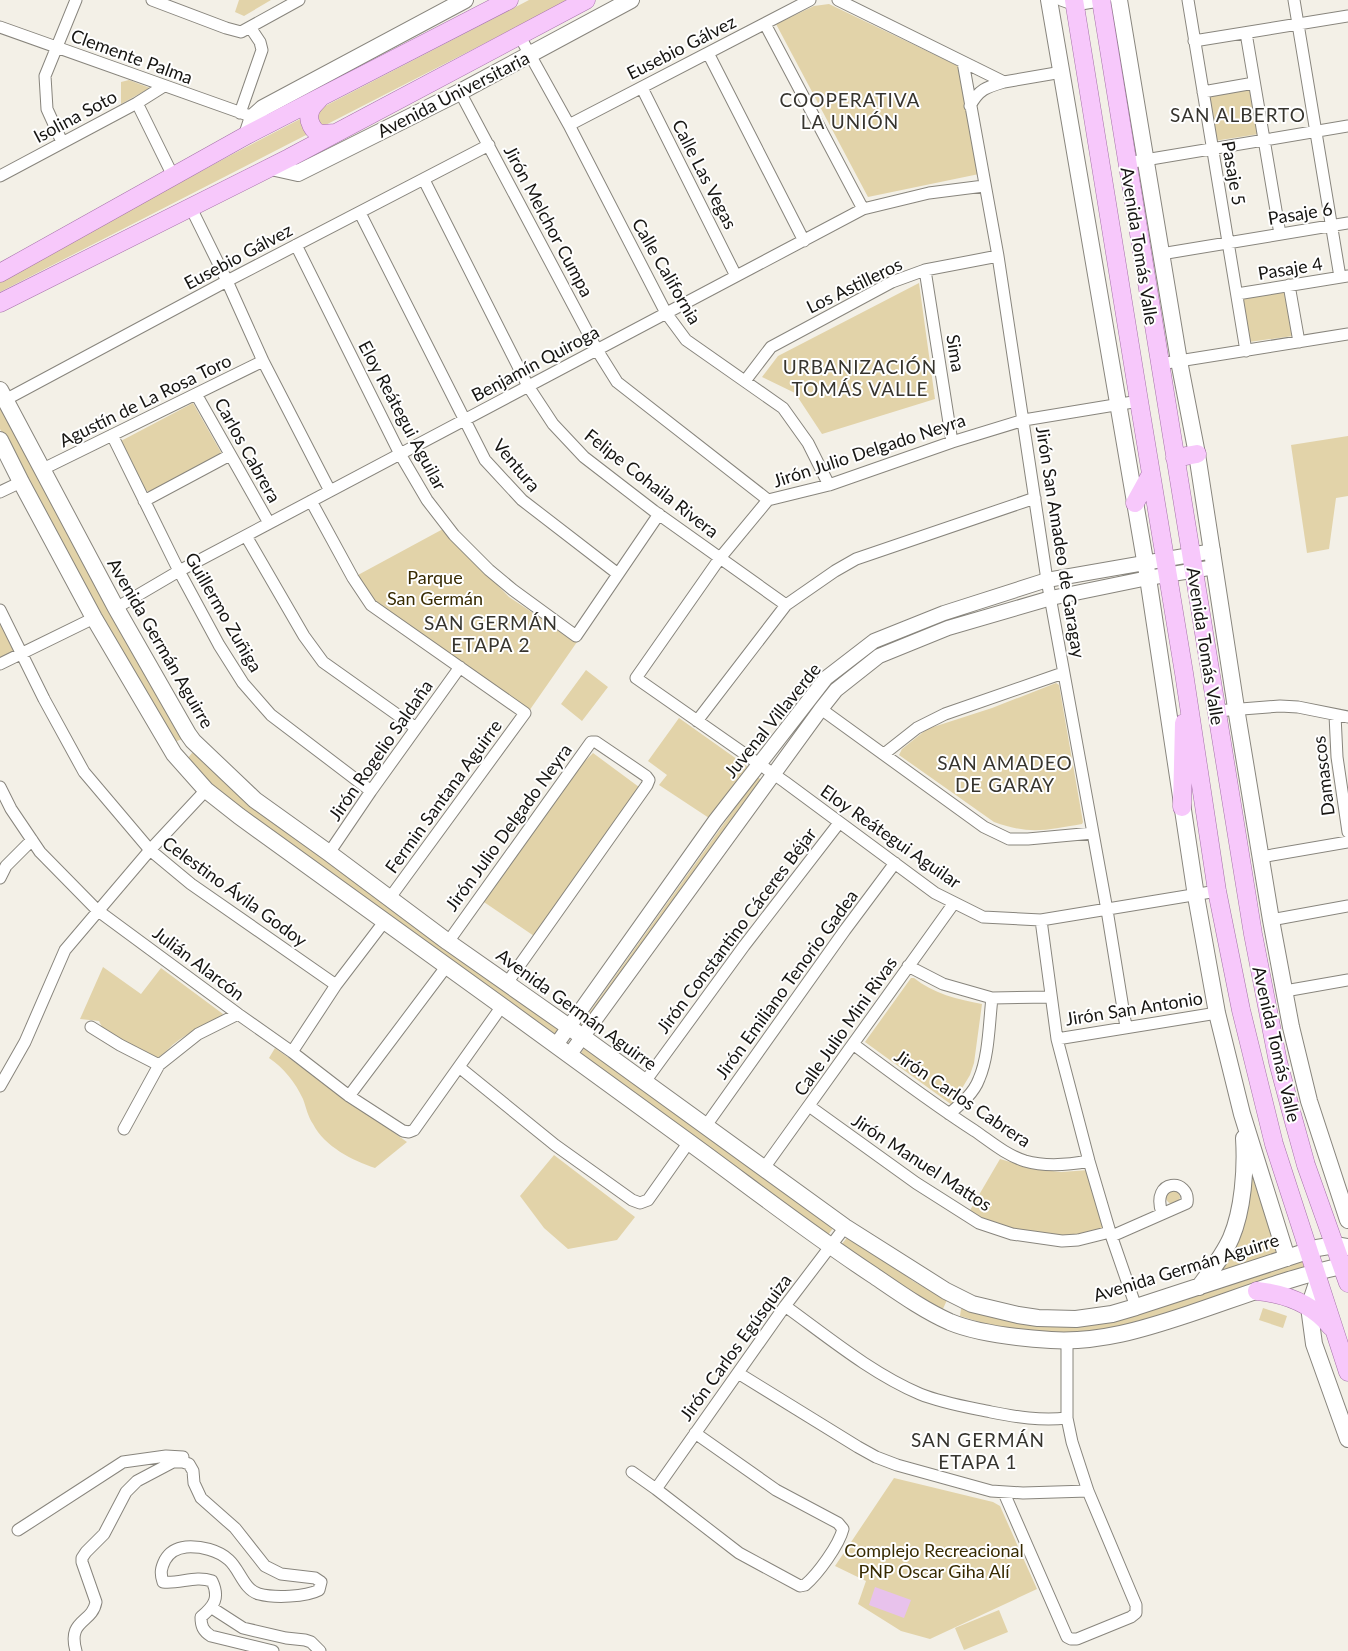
<svg xmlns="http://www.w3.org/2000/svg" width="1348" height="1651" viewBox="0 0 1348 1651" font-family="Lato,sans-serif">
	<style>
		.green { fill: #e2d3a9 }
		.water { fill: #e8c2ec }
		.lines { fill: none; stroke-linecap: round; stroke-linejoin: round }
		.minor-casing { stroke: #88857d; stroke-width: 13 }
		.tertiary-casing { stroke: #88857d; stroke-width: 16 }
		.secondary-casing { stroke: #88857d; stroke-width: 18 }
		.primary-casing { stroke: #a471a8; stroke-width: 19 }
		.minor { stroke: #fff; stroke-width: 11 }
		.tertiary { stroke: #fff; stroke-width: 14 }
		.secondary { stroke: #fff; stroke-width: 16 }
		.primary { stroke: #f7c8fb; stroke-width: 18 }
		.labels { text-anchor: middle; dominant-baseline: central; stroke-width: 4; stroke-linejoin: round; paint-order: stroke }
		.street-label { font-size: 18px; fill: #161512; stroke: #fff }
		.park-label { font-size: 18px; fill: #372a00; stroke: #fff }
		.neighbourhood-label { font-size: 19px; letter-spacing: 1px; fill: #36342e; stroke: #fff }
	</style>
	<rect width="100%" height="100%" fill="#f3f0e7"/>
	<!-- green -->
	<path class="green" d="M239,0H271L244,16L235,12Z
		M529,0H569L0,292V280L233,154Z
		M829,4L958,66L979,174L868,197L776,24L814,6Z
		M129,80L150,88L121,104V82Z
		M1252,89L1259,134L1214,141L1208,97Z
		M919,283L935,399L822,434L795,393L762,377L778,356Z
		M1285,292L1293,336L1249,342L1241,299Z
		M0,403L172,723L180,734L182,739L177,741L171,740L154,716L0,429Z
		M193,403L222,454L150,492L145,490L119,442Z
		M1348,436V496L1336,498L1329,549L1307,553L1291,445Z
		M443,529L509,597L577,642L529,711L375,604L358,575Z
		M0,615L18,651L0,659Z
		M586,670L608,687L582,721L561,704Z
		M1056,683L1059,685L1083,822L1082,824C1047,830 1029,835 994,822L899,755L902,749L927,729L992,708Z
		M679,718L748,767L709,818L659,785L667,775L648,761Z
		M192,753H196L560,1027L555,1034L213,788L187,759Z
		M593,753L639,787L534,936L481,900L583,763Z
		M757,777L762,780L584,1031L579,1027Z
		M103,967L141,994L161,968L223,1014L221,1017C205,1025 189,1032 175,1043C168,1048 162,1058 153,1059L102,1027L99,1021L80,1019Z
		M911,978H914C932,993 959,1000 982,1004L974,1063L970,1075L952,1105L865,1042Z
		M588,1047L834,1227L828,1235L581,1057C581,1051 583,1049 588,1047Z
		M275,1048L407,1142L375,1168C352,1160 325,1147 313,1124C308,1117 306,1107 303,1099C295,1082 284,1068 269,1058Z
		M554,1155L635,1217L617,1240L568,1249L544,1228L520,1196Z
		M1000,1159L1034,1169L1061,1172L1089,1170L1107,1232L1064,1238L996,1226L969,1212Z
		M1249,1162L1280,1249L1277,1254L1217,1275Z
		M1166 1197a7 7 0 1 1 14 0a7 7 0 1 1-14 0Z
		M850,1234L913,1281L947,1300L942,1311L907,1291L841,1245Z
		M1305,1260V1268L1152,1320L1088,1334L1040,1333L986,1324L960,1316L961,1309L964,1308L1040,1323Z
		M1263,1308L1287,1316L1283,1328L1259,1320Z
		M894,1478L993,1502L1000,1506L1037,1589L930,1639L901,1631L858,1604L866,1581L835,1566Z
		M999,1610L1008,1632L964,1650L955,1628Z"/>
	<!-- water -->
	<path class="water" d="M875,1587L911,1600L904,1618L869,1605Z"/>
	<g class="lines">
		<!-- minor casing -->
		<g class="minor-casing">
			<path id="minor" d="M152,0L226,28L241,32L299,0
				M838,0L1004,82L1062,72
				M1061,0L1075,5L1105,0
				M1188,0L1246,351
				M1294,0L1340,277
				M765,24L863,209
				M0,27L253,117
				M1246,33L1280,234
				M519,35L569,125L666,313L686,340L783,408L808,443L829,485
				M1194,41L1348,16
				M708,53L804,241
				M963,62L998,256L1047,580L1107,910L1126,1027
				M642,88L736,276
				M460,92L597,350L617,382L768,500
				M1203,92L1254,83
				M137,103L173,176
				M970,106C979,89 987,87 1004,82
				M240,113L262,50L260,42L250,27
				M569,125L810,0
				M62,142L47,109L45,76L76,0
				M1127,163L1348,126
				M0,176L137,103L164,86
				M424,180L528,386L553,424L584,457L654,511L786,605
				M191,208L227,281L263,361L330,491
				M360,213L485,460L522,500L618,574
				M296,245L400,454L427,500L454,535L489,570L513,590L576,636L659,514
				M1161,254L1348,223
				M925,270L952,442
				M1289,285L1299,342
				M1237,294L1348,276
				M1160,364L1348,334
				M745,381L771,347L892,282L925,270L998,256
				M196,394L269,523
				M5,400L227,281L489,145
				M1139,401L1024,420L952,442L829,485L768,500L720,558L636,678L785,782L935,893L983,917L1041,920L1217,891
				M112,435L179,571L219,645L243,683L271,715L371,791
				M41,470L263,361
				M0,492L21,482
				M144,501L230,455
				M311,501L353,578L371,605L525,713L389,899
				M246,536L304,636L323,662L416,728
				M116,608L179,571L863,209L929,193L984,186
				M0,610L44,699L84,772L150,850L191,884L336,985
				M0,664L94,618
				M821,709L984,827L1009,839H1028L1093,833
				M1216,711L1280,706L1298,707L1348,717
				M1335,715L1337,757L1348,832
				M697,721L786,605L835,571L856,559L1035,498
				M884,754L917,728L945,714L1063,673
				M0,787L11,809L40,852L97,910L238,1014L292,1052L349,1096L403,1131L409,1132L414,1130L502,1006
				M329,853L371,791L460,667
				M1261,857L1348,842
				M0,878L6,866L32,840
				M1041,920L1057,1039L1089,1161L1110,1232L1136,1307
				M1271,920L1348,906
				M448,942L591,742H596L646,776L649,780L647,785L507,983
				M908,966L943,984L992,998L1051,997
				M1285,991L1348,980
				M91,1027L120,1045L159,1065
				M1057,1039L1217,1013
				M853,1044C893,1074 933,1104 975,1131C991,1142 1006,1155 1025,1161C1046,1167 1068,1165 1089,1161
				M292,1052L336,985L384,922
				M459,1067L555,1145L632,1200L640,1203L648,1200L689,1142
				M644,1083L744,946L839,823
				M0,1086L25,1042L65,950L150,850L206,790
				M349,1096L446,967
				M809,1106L916,1183L979,1223L1012,1234L1062,1241L1078,1240L1110,1232
				M949,1114C961,1104 974,1093 979,1079C989,1056 989,1023 992,998
				M705,1127L845,930L895,863
				M124,1129L159,1065L198,1034L238,1014
				M764,1168L954,903
				M1112,1236L1187,1203C1191,1178 1150,1178 1162,1213
				M785,1306C828,1337 871,1373 920,1394C942,1403 967,1407 991,1412C1016,1417 1041,1421 1067,1418
				M738,1373L858,1447L876,1457L897,1465L991,1491L1023,1493L1088,1491
				M632,1472L656,1489L739,1553L800,1586L805,1585C818,1574 839,1545 843,1529L838,1523L776,1490L695,1433
				M656,1489L785,1306L845,1227
				M1004,1493L1067,1637L1071,1639H1077L1131,1617L1136,1613V1605L1088,1491L1072,1442L1067,1418V1341
				M18,1530L123,1462L166,1456L183,1457
				M212,1608L243,1628L286,1638L305,1640L311,1642L320,1651
				M76,1651C67,1619 92,1624 96,1602L82,1562V1558L86,1552L104,1534L126,1492L137,1481L173,1462H183L189,1464L193,1471L194,1483L201,1498L235,1528L265,1566L281,1574L315,1578L321,1582L319,1590C306,1597 274,1598 259,1594C244,1590 240,1570 229,1560C218,1550 201,1546 186,1547C177,1548 170,1551 165,1560C161,1568 160,1573 163,1582C180,1584 195,1575 212,1581C220,1598 214,1606 201,1617C201,1626 203,1631 211,1636L273,1651"/>
		</g>
		<!-- tertiary casing -->
		<g class="tertiary-casing">
			<path id="tertiary" d="M556,1045L715,821L826,678L874,641L944,613L1047,580L1213,551
				M570,1054L821,709L836,690L879,656L948,628L1051,598L1148,578L1215,567"/>
		</g>
		<!-- secondary casing -->
		<g class="secondary-casing">
			<path id="secondary" d="M1049,0L1148,578L1196,896L1217,1013L1242,1114L1287,1258
				M1119,0L1179,361L1197,454L1236,708L1271,920L1291,1027L1309,1101L1348,1220
				M247,135L253,117L263,108L465,0
				M271,167L298,173L460,92L631,0
				M0,390L116,608L188,734L193,741L255,800L329,853L448,942L569,1027L845,1227L946,1291L972,1304L1018,1315L1038,1318L1076,1319L1112,1314L1136,1307L1317,1248L1335,1245L1348,1247
				M0,440L21,482L94,618L174,754L206,790L239,816C387,924 538,1031 686,1140C748,1185 809,1233 873,1275C898,1292 923,1310 950,1322C979,1334 1020,1338 1051,1340C1099,1343 1144,1329 1189,1314C1240,1297 1290,1277 1342,1266H1348
				M1318,1280L1309,1307L1314,1344L1348,1439
				M1199,1287C1211,1271 1223,1256 1231,1238C1243,1210 1246,1169 1244,1138"/>
		</g>
		<!-- primary casing -->
		<g class="primary-casing">
			<path id="primary" d="M1074,0L1139,401L1184,673L1217,891L1241,1010L1274,1144L1348,1372
				M1101,0L1253,934L1278,1062L1291,1111L1306,1165L1348,1283
				M319,99C316,103 311,107 310,112C307,120 313,133 322,134C326,134 331,133 334,133
				M0,273L247,135L509,0
				M0,303L289,158L586,0
				M1175,458L1197,454
				M1135,503L1151,474
				M1182,807L1184,723
				M1257,1291C1285,1294 1313,1304 1331,1327"/>
		</g>
		<!-- minor -->
		<use href="#minor" class="minor"/>
		<!-- tertiary -->
		<use href="#tertiary" class="tertiary"/>
		<!-- secondary -->
		<use href="#secondary" class="secondary"/>
		<!-- primary -->
		<use href="#primary" class="primary"/>
	</g>
	<g class="labels">
		<!-- street labels -->
		<g class="street-label">
			<text transform="translate(681 47) rotate(-27)">Eusebio Gálvez</text>
			<text transform="translate(132 56) rotate(20)">Clemente Palma</text>
			<text transform="translate(453 94) rotate(-27)">Avenida Universitaria</text>
			<text transform="translate(75 116) rotate(-28)">Isolina Soto</text>
			<text transform="translate(1234 173) rotate(80)">Pasaje 5</text>
			<text transform="translate(705 174) rotate(63)">Calle Las Vegas</text>
			<text transform="translate(1300 213) rotate(-9)">Pasaje 6</text>
			<text transform="translate(549 221) rotate(62)">Jirón Melchor Cumpa</text>
			<text transform="translate(1140 246) rotate(81)">Avenida Tomás Valle</text>
			<text transform="translate(238 256) rotate(-28)">Eusebio Gálvez</text>
			<text transform="translate(1290 268) rotate(-9)">Pasaje 4</text>
			<text transform="translate(667 271) rotate(60)">Calle California</text>
			<text transform="translate(854 285) rotate(-26)">Los Astilleros</text>
			<text transform="translate(956 353) rotate(81)">Sima</text>
			<text transform="translate(535 363) rotate(-28)">Benjamín Quiroga</text>
			<text transform="translate(145 400) rotate(-26)">Agustín de La Rosa Toro</text>
			<text transform="translate(403 415) rotate(62)">Eloy Reátegui Aguilar</text>
			<text transform="translate(248 450) rotate(61)">Carlos Cabrera</text>
			<text transform="translate(869 450) rotate(-18)">Jirón Julio Delgado Neyra</text>
			<text transform="translate(517 465) rotate(50)">Ventura</text>
			<text transform="translate(652 483) rotate(38)">Felipe Cohaila Rivera</text>
			<text transform="translate(1061 542) rotate(81)">Jirón San Amadeo de Garagay</text>
			<text transform="translate(224 612) rotate(60)">Guillermo Zuñiga</text>
			<text transform="translate(161 643) rotate(60)">Avenida Germán Aguirre</text>
			<text transform="translate(1206 646) rotate(81)">Avenida Tomás Valle</text>
			<text transform="translate(772 720) rotate(-51)">Juvenal Villaverde</text>
			<text transform="translate(380 750) rotate(-55)">Jirón Rogelio Saldaña</text>
			<text transform="translate(1323 776) rotate(-97)">Damascos</text>
			<text transform="translate(443 796) rotate(-54)">Fermin Santana Aguirre</text>
			<text transform="translate(508 827) rotate(-54)">Jirón Julio Delgado Neyra</text>
			<text transform="translate(891 836) rotate(35)">Eloy Reátegui Aguilar</text>
			<text transform="translate(235 891) rotate(36)">Celestino Ávila Godoy</text>
			<text transform="translate(736 930) rotate(-53)">Jirón Constantino Cáceres Béjar</text>
			<text transform="translate(199 963) rotate(37)">Julián Alarcón</text>
			<text transform="translate(786 984) rotate(-54)">Jirón Emiliano Tenorio Gadea</text>
			<text transform="translate(1134 1008) rotate(-9)">Jirón San Antonio</text>
			<text transform="translate(577 1009) rotate(36)">Avenida Germán Aguirre</text>
			<text transform="translate(845 1026) rotate(-55)">Calle Julio Mini Rivas</text>
			<text transform="translate(1277 1044) rotate(77)">Avenida Tomás Valle</text>
			<text transform="translate(963 1098) rotate(34)">Jirón Carlos Cabrera</text>
			<text transform="translate(922 1162) rotate(33)">Jirón Manuel Mattos</text>
			<text transform="translate(1186 1267) rotate(-17)">Avenida Germán Aguirre</text>
			<text transform="translate(735 1347) rotate(-54)">Jirón Carlos Egúsquiza</text>
		</g>
		<!-- park labels -->
		<g class="park-label">
			<text x="435" y="577">Parque<tspan x="435" dy="21">San Germán</tspan></text>
			<text x="934" y="1550">Complejo Recreacional<tspan x="934" dy="21">PNP Oscar Giha Alí</tspan></text>
		</g>
		<!-- neighbourhood labels -->
		<g class="neighbourhood-label">
			<text x="850" y="99">COOPERATIVA<tspan x="850" dy="22">LA UNIÓN</tspan></text>
			<text x="1238" y="114">SAN ALBERTO</text>
			<text x="860" y="366">URBANIZACIÓN<tspan x="860" dy="22">TOMÁS VALLE</tspan></text>
			<text x="491" y="622">SAN GERMÁN<tspan x="491" dy="22">ETAPA 2</tspan></text>
			<text x="1005" y="762">SAN AMADEO<tspan x="1005" dy="22">DE GARAY</tspan></text>
			<text x="978" y="1439">SAN GERMÁN<tspan x="978" dy="22">ETAPA 1</tspan></text>
		</g>
	</g>
</svg>
